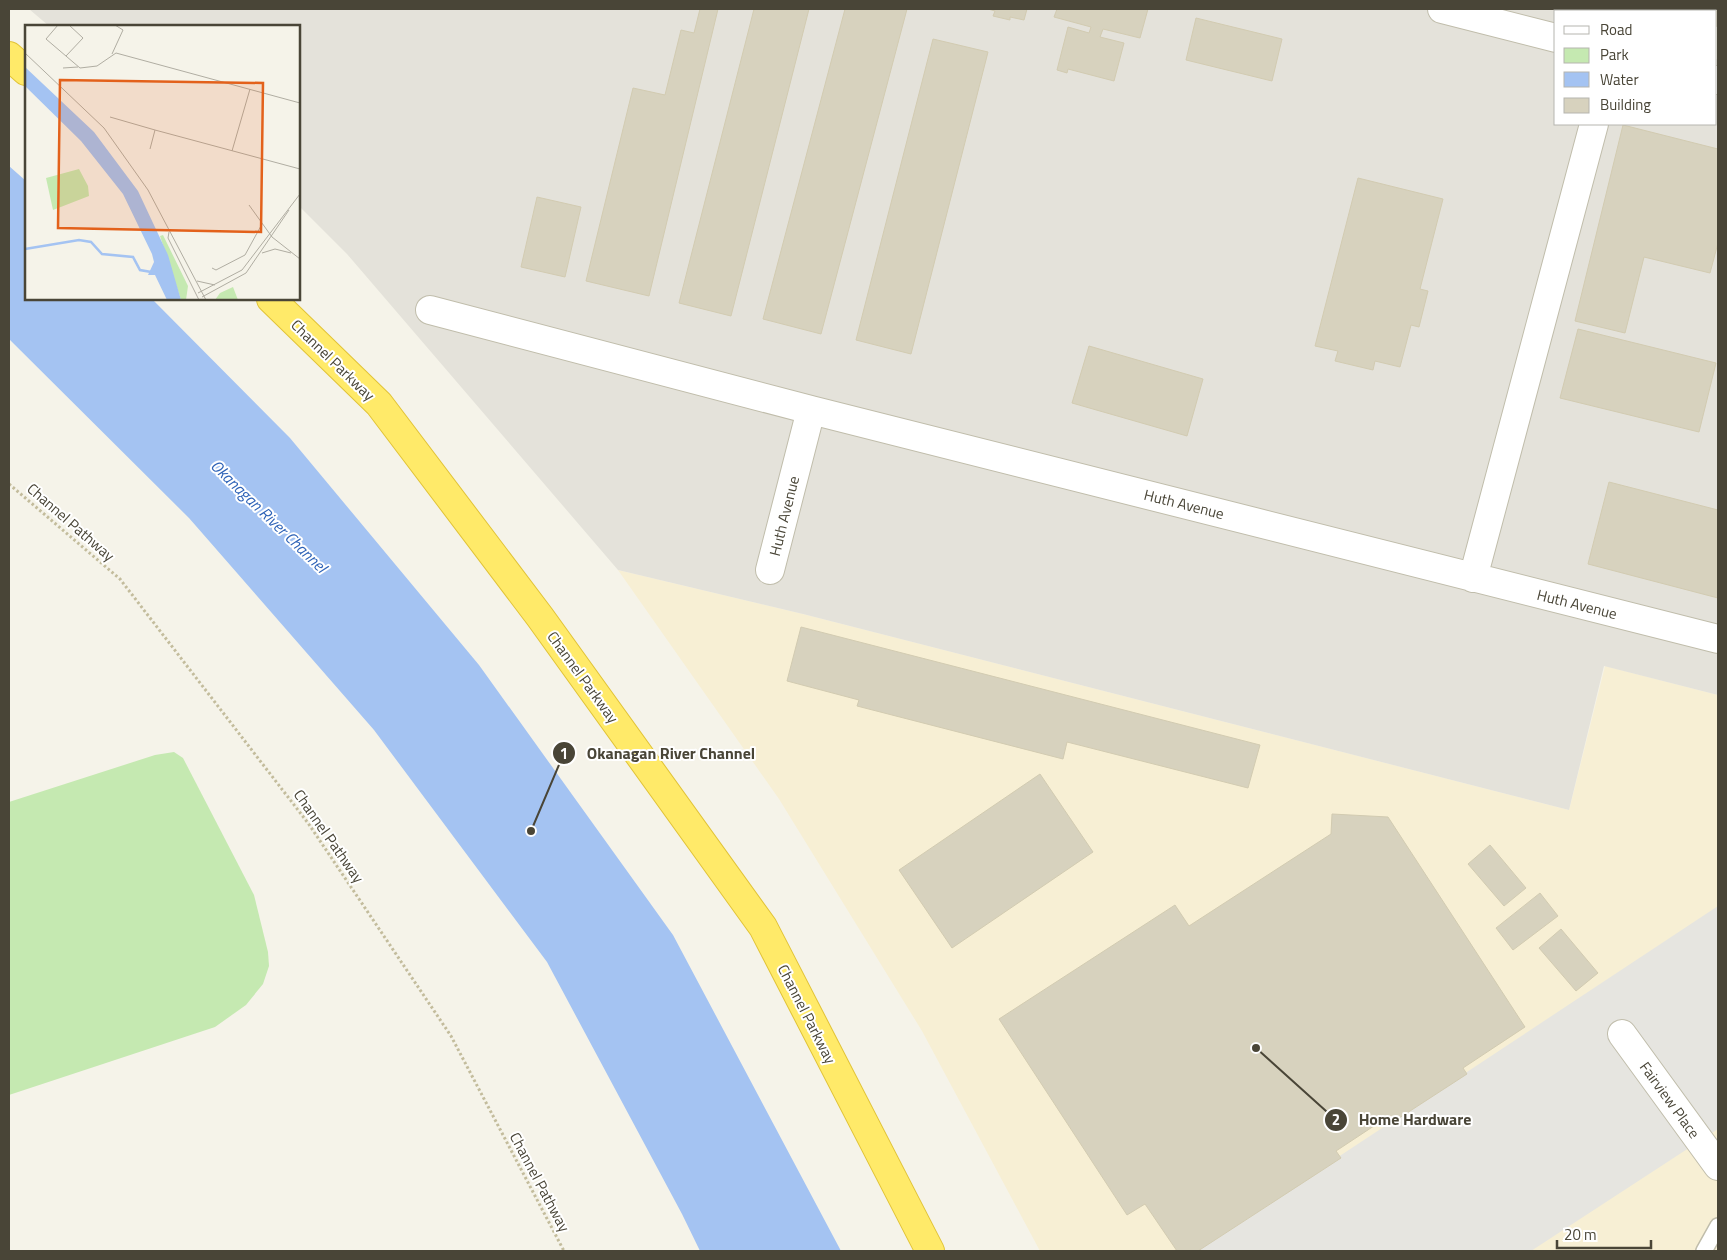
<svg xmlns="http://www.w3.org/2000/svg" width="1727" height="1260" viewBox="0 0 1727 1260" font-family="'Titillium Web',sans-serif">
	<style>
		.commercial { fill: #f7efd4 }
		.industrial { fill: #e4e2da }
		.green { fill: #c5e9b1 }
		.parking { fill: #e6e5e0 }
		.water { fill: #a4c3f2 }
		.building { fill: #d7d2be; stroke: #d2cbb1 }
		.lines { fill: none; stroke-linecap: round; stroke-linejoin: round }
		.lane-casing { stroke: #c0bdab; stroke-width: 18 }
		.street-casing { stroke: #c0bdab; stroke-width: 30 }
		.highway-casing { stroke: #e1c337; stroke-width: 30 }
		.path { stroke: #c3bc9c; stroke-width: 3; stroke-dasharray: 2.5 2.5; stroke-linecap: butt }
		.lane { stroke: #fff; stroke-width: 15 }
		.street { stroke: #fff; stroke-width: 28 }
		.highway { stroke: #ffea69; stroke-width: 28 }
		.labels { text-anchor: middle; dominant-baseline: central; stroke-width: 4; stroke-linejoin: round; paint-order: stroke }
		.street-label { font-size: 15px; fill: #494537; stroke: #fff }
		.water-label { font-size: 16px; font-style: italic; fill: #2d62b7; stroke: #fff }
		.inset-river { fill: none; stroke: #a4c3f2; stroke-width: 2.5 }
		.inset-road { fill: none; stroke: #b0ada2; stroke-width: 1 }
		.view { fill: #e3611b; fill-opacity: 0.15; stroke: #e3611b; stroke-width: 2.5 }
		.inset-edge { fill: none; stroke: #494537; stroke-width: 2.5 }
		.leader { fill: none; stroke: #494537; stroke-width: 2 }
		.callout-dot { fill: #494537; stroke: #fff; stroke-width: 2 }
		.mark-label { font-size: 15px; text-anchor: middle; font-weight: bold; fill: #fff }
		.callout-label { font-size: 16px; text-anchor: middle; font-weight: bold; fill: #494537; stroke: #fff; stroke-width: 4; stroke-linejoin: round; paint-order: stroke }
	</style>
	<rect width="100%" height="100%" fill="#f5f3e9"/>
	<!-- commercial -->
	<path class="commercial" d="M618,570L803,614L1569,810L1605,666L1718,695V1251H1040L922,1031L779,799Z"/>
	<!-- industrial -->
	<path class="industrial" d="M29,9H1629L1628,11H1556V124H1716V59L1718,60V695L1604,666L1569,810L803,614L618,570L347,254L299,206V26H49Z"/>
	<!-- green -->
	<path class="green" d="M174,752L183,758L254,895L268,952L269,966L263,984L246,1005L215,1027L9,1095V802L155,755Z"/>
	<!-- parking -->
	<path class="parking" d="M1718,906V1129L1531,1251H1196Z"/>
	<!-- water -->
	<path class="water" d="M9,166L26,181V299H152L290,438L479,665L673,935L841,1251H700L682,1214L547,962L374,730L189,518L9,339Z"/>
	<!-- building -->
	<path class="building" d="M700,9H718L649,296L586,281L633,88L665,95L681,30L694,33Z
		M754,9H809L731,316L679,303Z
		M845,9H907L821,334L763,319Z
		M988,9H1027L1024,20L1010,17V20L993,16L995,11Z
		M1057,9H1148L1140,38L1103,29L1100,37L1124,43L1114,81L1068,69L1067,73L1057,70L1068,27L1089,33L1091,27L1054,17Z
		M1652,9H1718V27L1716,26V11H1657L1652,10Z
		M1196,18L1282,39L1272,81L1186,60Z
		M933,39L988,52L911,354L856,340Z
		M1623,125L1718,149V243L1710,273L1644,257L1625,333L1575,321Z
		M1358,178L1443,199L1420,289L1428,291L1419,327L1411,325L1400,367L1375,361L1373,370L1335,361L1338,351L1315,346Z
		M537,197L581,207L565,277L521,267Z
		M1578,329L1716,363L1699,432L1560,398Z
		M1089,346L1203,379L1187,436L1072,403Z
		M1609,482L1718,510V598L1588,564Z
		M801,627L1260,745L1248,788L1067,742L1063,759L857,706L859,700L787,681Z
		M1040,774L1093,852L952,948L899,870Z
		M1332,814L1388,817L1525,1027L1463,1068L1467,1074L1390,1124L1386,1118L1336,1151L1341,1158L1198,1251H1177L1145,1204L1127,1215L999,1019L1175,905L1189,926L1331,834Z
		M1490,845L1526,888L1504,906L1468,864Z
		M1540,893L1558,916L1513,950L1496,928Z
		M1561,929L1598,973L1576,991L1539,948Z"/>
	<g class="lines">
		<!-- lane casing -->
		<g class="lane-casing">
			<path id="lane" d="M1704,1251L1718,1226"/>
		</g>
		<!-- street casing -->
		<g class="street-casing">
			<path id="street" d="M1442,9L1556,38
				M1716,80H1718
				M430,310L811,410
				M770,570L811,410L1718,639
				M1473,578L1594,124
				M1622,1034L1718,1166"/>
		</g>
		<!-- highway casing -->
		<g class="highway-casing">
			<path id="highway" d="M9,56L26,71
				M271,299L379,404L540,617L763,927L930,1251"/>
		</g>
		<!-- path -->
		<path class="path" d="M9,484L120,579L308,823L451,1036L564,1251"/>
		<!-- lane -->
		<use href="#lane" class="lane"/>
		<!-- street -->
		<use href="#street" class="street"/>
		<!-- highway -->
		<use href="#highway" class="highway"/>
	</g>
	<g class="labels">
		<!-- street labels -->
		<g class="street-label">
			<text transform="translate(333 360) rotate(44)">Channel Parkway</text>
			<text transform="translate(1184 504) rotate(14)">Huth Avenue</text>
			<text transform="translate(784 516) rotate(-76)">Huth Avenue</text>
			<text transform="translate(71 522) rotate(41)">Channel Pathway</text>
			<text transform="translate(1577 604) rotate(14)">Huth Avenue</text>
			<text transform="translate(583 677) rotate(54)">Channel Parkway</text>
			<text transform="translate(329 836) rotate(55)">Channel Pathway</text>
			<text transform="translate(807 1014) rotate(63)">Channel Parkway</text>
			<text transform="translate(1670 1100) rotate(54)">Fairview Place</text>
			<text transform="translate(540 1182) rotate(62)">Channel Pathway</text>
		</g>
		<!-- water labels -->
		<g class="water-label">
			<text transform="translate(269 516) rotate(44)">Okanagan River Channel</text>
		</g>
	</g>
	<!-- overview -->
	<g transform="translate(25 25)">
		<rect width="275" height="275" fill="#f5f3e9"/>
		<path d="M54,144L63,161L64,171L28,185L21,153ZM138,210L163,261L161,275H156L135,211ZM208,262L213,275H190L195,268Z" fill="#c5e9b1"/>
		<path d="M0,42L69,107L113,166L143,230L156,275H142L130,250H123L129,237L127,229L98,169L56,116L0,61Z" fill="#a4c3f2"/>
		<path class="inset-river" d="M0,224L54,215L66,217L77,229L108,232L115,245L132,248"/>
		<path class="inset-road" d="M33,0L21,14L55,43L72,41L91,28L275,78M0,28L79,103L123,165L181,275M87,29L98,5L90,0M41,31L58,13L44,0M38,43L53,42M85,92L130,105M125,124L130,105L275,144M207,126L225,64M224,180L247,212L275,234M144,207L143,213L174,275M237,228L250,224L266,228M187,243L191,245L220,230L237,199M172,256L190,260M173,268L217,245L275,169M177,272L221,248L264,185"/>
		<path class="view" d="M35,55L238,58L236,207L33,203Z"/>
		<rect width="275" height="275" class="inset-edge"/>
	</g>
	<!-- callouts -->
	<path class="leader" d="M531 831L564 753M1256 1048L1336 1120"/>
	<g class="callout-dot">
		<circle cx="531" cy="831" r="5"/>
		<circle cx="1256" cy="1048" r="5"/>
		<circle cx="564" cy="753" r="12"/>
		<circle cx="1336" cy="1120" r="12"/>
	</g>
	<g class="mark-label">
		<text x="564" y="759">1</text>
		<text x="1336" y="1125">2</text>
	</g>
	<g class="callout-label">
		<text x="671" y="759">Okanagan River Channel</text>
		<text x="1415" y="1125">Home Hardware</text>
	</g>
	<!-- border -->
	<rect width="1727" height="1260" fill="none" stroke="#494537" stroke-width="20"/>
	<!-- legend -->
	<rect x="1554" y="10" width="162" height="115" fill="#ffffff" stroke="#b6b5af"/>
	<rect x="1564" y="26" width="25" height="8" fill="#ffffff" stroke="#b6b5af"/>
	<text x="1600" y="35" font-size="15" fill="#494537">Road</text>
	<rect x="1564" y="48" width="25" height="15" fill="#c5e9b1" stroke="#b6b5af"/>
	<text x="1600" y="60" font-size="15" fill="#494537">Park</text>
	<rect x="1564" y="72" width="25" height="15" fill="#a4c3f2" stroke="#b6b5af"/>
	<text x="1600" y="85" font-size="15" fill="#494537">Water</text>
	<rect x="1564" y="98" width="25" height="15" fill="#d7d2be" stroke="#b6b5af"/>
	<text x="1600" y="110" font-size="15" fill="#494537">Building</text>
	<!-- scale -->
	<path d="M1557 1240v8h94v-8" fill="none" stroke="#494537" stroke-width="2.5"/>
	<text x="1564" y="1240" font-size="15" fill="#494537" stroke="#ffffff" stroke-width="4" paint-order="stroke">20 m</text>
</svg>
